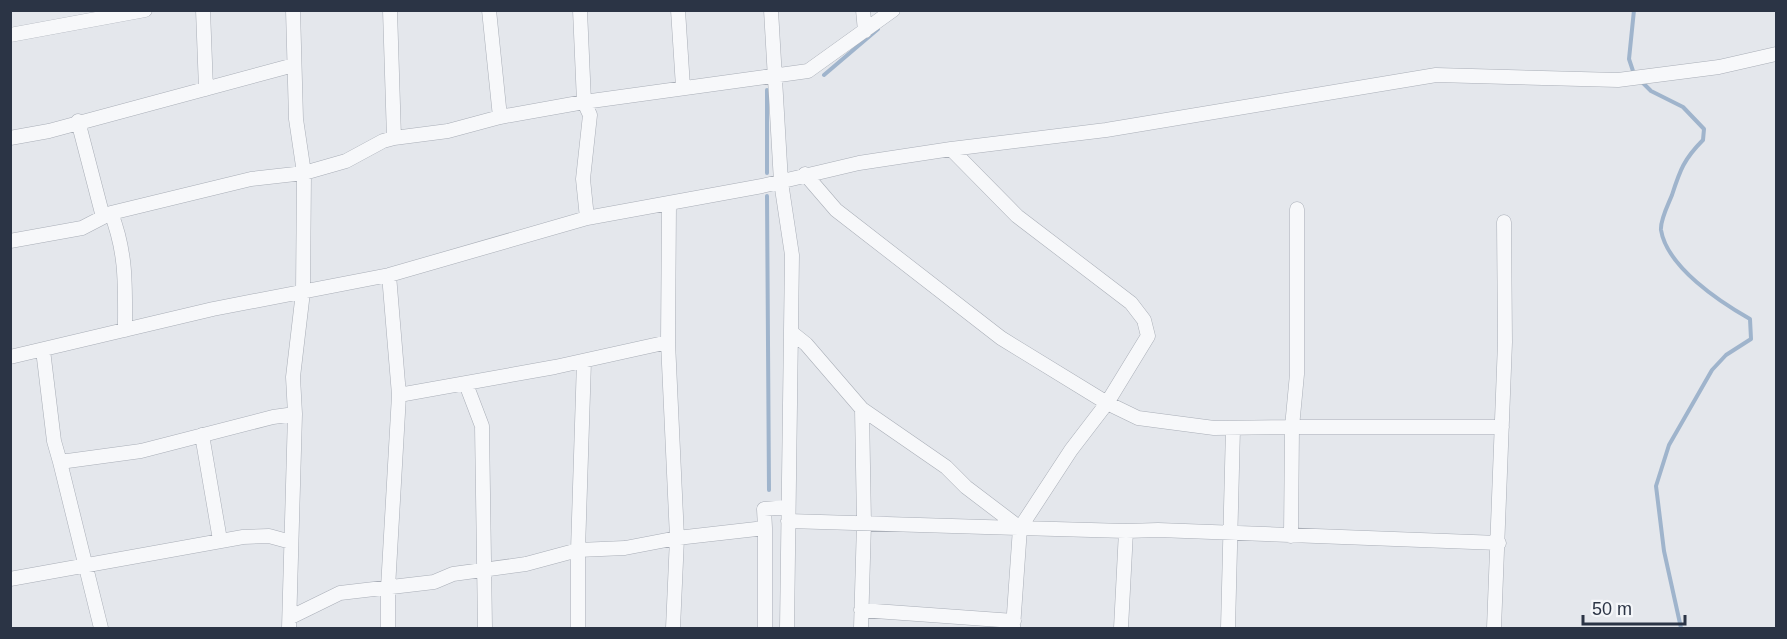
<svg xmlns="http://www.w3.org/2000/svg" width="1787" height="639" viewBox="0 0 1787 639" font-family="Helvetica,sans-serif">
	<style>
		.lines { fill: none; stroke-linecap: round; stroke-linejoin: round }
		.stream { stroke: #9fb4cc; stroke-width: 4 }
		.minor-casing { stroke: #a9aeb7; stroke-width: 15 }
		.minor { stroke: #f7f8fa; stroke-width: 14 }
	</style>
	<rect width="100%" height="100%" fill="#e4e7ec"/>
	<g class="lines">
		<!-- stream -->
		<path class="stream" d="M1634,10L1629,59L1634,74
			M824,75L878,29
			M1642,82L1651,91L1683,107L1704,129L1703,140C1684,159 1680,170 1672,195C1668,205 1660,220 1661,230C1667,267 1720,302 1750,319L1751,339L1726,355L1712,370L1669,445L1656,486L1664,551L1681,628
			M767,173V90
			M767,196L769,490"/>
		<!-- minor casing -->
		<g class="minor-casing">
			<path id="minor" d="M203,10L206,89
				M390,10L394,138
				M489,10L500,117
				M580,10L584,102L590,115L583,179L587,218
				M678,10L683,87
				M771,10L781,182L792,255L787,628
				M863,10L865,31
				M10,35L145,10
				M78,121L103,217
				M10,138L49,131L294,65
				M951,149L1017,216L1131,303L1144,320L1148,336L1107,403L1071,450L1020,528L1013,628
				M805,174L836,210L1001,338L1107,403L1138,418L1214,428L1292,427L1297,374V209
				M669,204L668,342L677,538L673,628
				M111,213C127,254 125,287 125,330
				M10,241L82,228L111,213L251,179L304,173L346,161L383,141L394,138L448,131L500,117L584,102L808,71L893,10
				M791,332L806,344L862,409L946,467L966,487L1020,528L1126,531L1121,628
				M43,350L54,441L60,462L141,451L273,417L295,414L293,377L303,292L304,173L296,119L293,10
				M10,357L213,309L389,275L587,218L762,186L859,163L951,149L1106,130L1436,75L1618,80L1719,67L1776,54
				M466,384L482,426L485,628
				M399,395L555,367L668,342
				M202,435L220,540
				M60,462L101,628
				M788,521L1020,528
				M765,528V628
				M1126,531L1158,530L1499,543
				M1291,536L1292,427H1502
				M10,579L243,537L269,536L291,542
				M861,610L1014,621
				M291,617L340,593L434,582L453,574L526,564L578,550L625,548L677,538L765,528L764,509L788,507
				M289,628L295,414
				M388,628V588L399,395L389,275
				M578,628V550L584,361
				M861,628L864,523L862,409
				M1228,628L1233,428
				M1494,628L1505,342L1504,222"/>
		</g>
		<!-- minor -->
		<use href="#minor" class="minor"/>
	</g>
	<!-- border -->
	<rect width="1787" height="639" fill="none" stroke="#2b3445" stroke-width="24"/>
	<!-- scale -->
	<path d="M1583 615v9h102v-9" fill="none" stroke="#2b3445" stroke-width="3"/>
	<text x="1592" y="615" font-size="18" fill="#2b3445" stroke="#f4f6f9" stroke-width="4.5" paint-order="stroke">50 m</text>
</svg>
